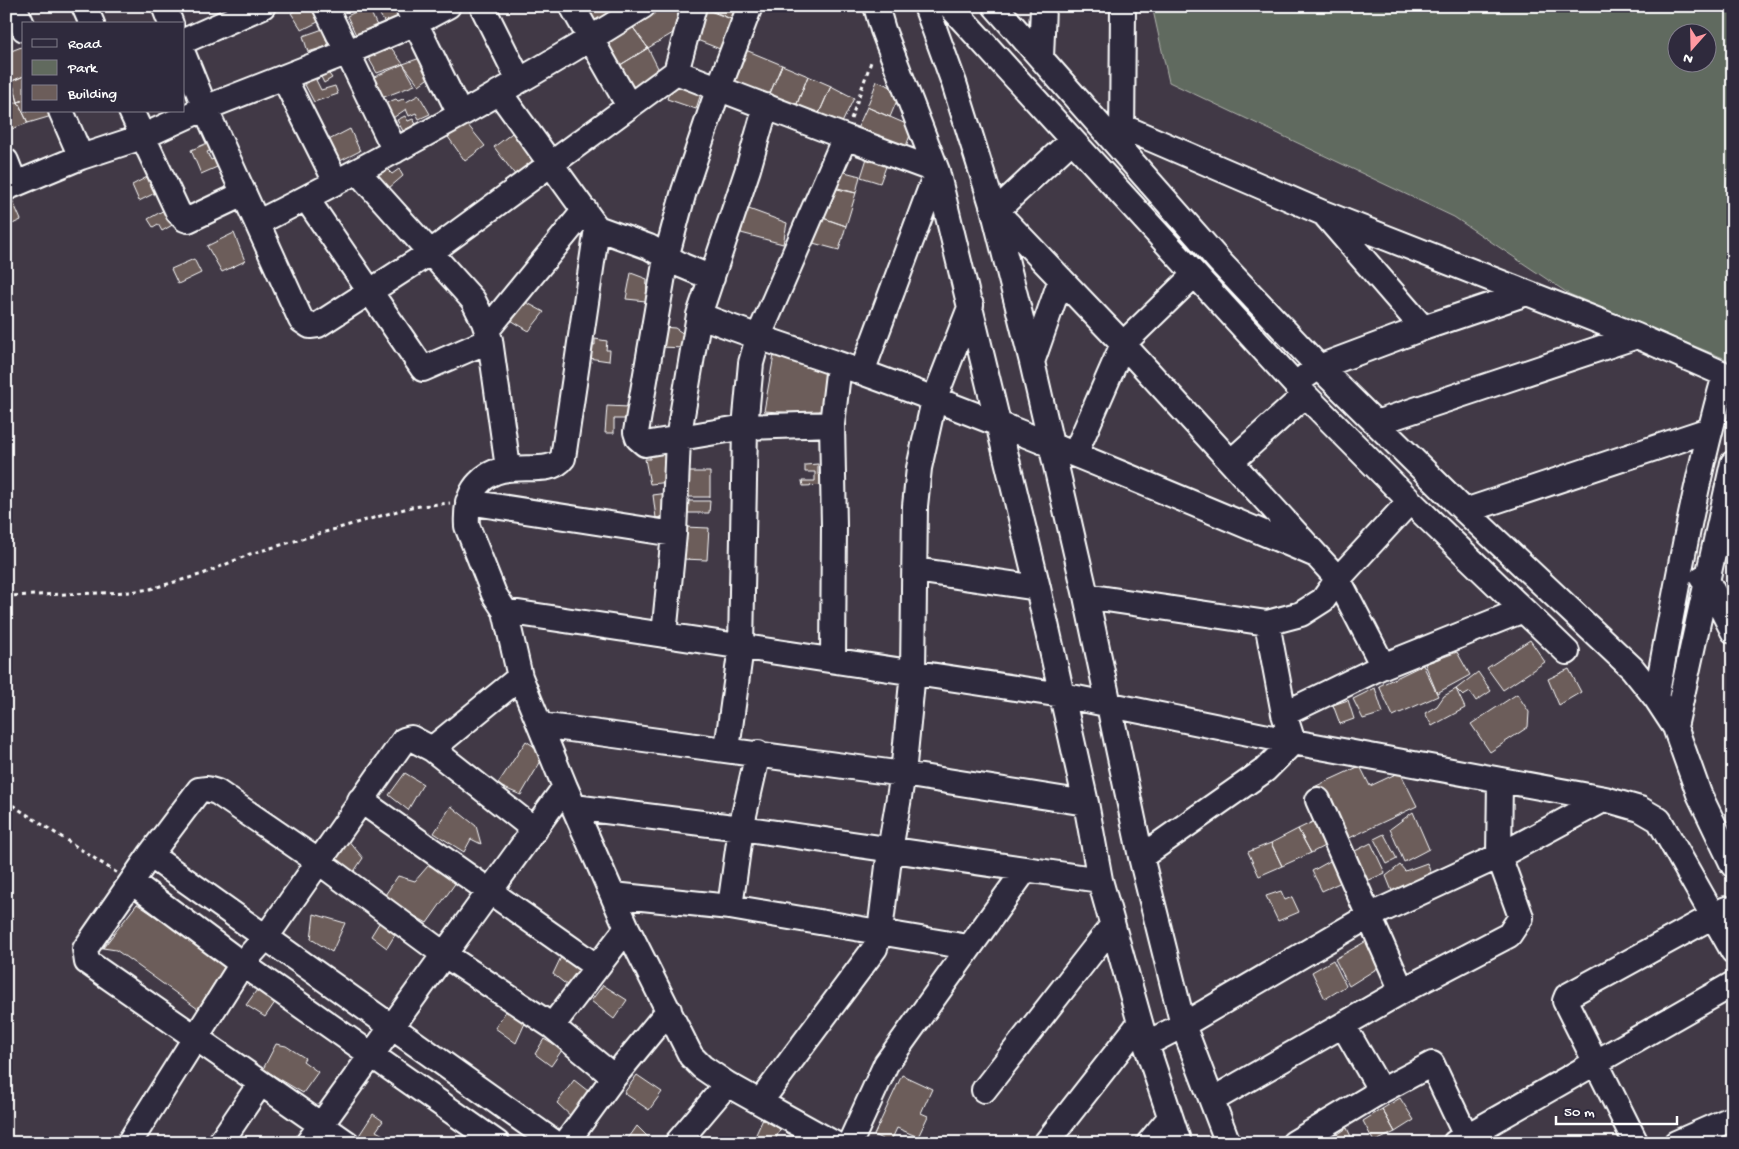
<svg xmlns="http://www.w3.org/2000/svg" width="1739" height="1149" viewBox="0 0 1739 1149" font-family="'Gochi Hand',sans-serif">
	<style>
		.green { fill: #616a5e; stroke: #b0b4ae; fill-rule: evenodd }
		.building { fill: #6c5d5a; stroke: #fff }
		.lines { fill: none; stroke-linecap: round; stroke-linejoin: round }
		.minor-casing { stroke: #fff; stroke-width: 28 }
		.path { stroke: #fff; stroke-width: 3; stroke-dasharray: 4 4; stroke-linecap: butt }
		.minor { stroke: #2f2a3d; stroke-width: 24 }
	</style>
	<rect width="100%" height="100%" fill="#413946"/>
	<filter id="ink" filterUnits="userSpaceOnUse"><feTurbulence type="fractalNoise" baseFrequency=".02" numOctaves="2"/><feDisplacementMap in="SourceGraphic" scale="10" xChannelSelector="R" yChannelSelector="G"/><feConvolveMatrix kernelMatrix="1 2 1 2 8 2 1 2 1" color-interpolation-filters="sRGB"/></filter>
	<g filter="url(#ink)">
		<!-- green -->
		<path class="green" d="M1152,6H1733V362L1569,294L1454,217L1169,82ZM1676,32H1706V62H1676Z"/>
		<!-- building -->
		<path class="building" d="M301,6H313L322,20L302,30L291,13Z
			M368,6L378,28L357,37L347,16Z
			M375,6H398L403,15L386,25Z
			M580,6H623L595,26Z
			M657,6H680L673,33L648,48L629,22Z
			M702,6H736L731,19Z
			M702,8L731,19L725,51L697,40Z
			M629,22L648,48L617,67L601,38Z
			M323,29L328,46L308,52L303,36Z
			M387,42L403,64L377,73L364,50Z
			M24,46V76L12,81L6,67V53Z
			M648,48L659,70L634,89L617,67Z
			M741,48L782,65L768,98L731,84Z
			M426,56L435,73L419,85L403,64Z
			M403,64L415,85L384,97L372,78Z
			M782,65L808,76L795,109L768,98Z
			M324,67L332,78L324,83L321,77L316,80L321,90L335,86L338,94L314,102L302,79Z
			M675,75L704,84L696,109L667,99Z
			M24,76V100L18,102L12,81Z
			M808,76L831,86L817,118L795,109Z
			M12,81L18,102L6,107V82Z
			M877,81L901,91L890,117L867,107Z
			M831,86L854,98L840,127L817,118Z
			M419,95L430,114L419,119L416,113L409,116L406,109L393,118L386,103L396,99L398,101L403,99L406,102Z
			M24,100V111H54L55,115L28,123L18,102Z
			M18,102L28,123L9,130L6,107Z
			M867,107L913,127L905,149L857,129Z
			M405,116L408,121L413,119L416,124L403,131L397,120Z
			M467,124L485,146L465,161L446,134Z
			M520,127L541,155L516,176L494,147Z
			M350,129L360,151L334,164L323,143Z
			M210,142L214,149L207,152L211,160L221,156L224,164L201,174L191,150Z
			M868,155L888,161L880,183L861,177Z
			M386,168L392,174L399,169L403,176L389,188L377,174Z
			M841,171L860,176L856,193L837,189Z
			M151,175L159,191L139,201L132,185Z
			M831,186L856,193L846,226L820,217Z
			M11,197L21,220L6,227V199Z
			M746,208L787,223L783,244L741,233Z
			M166,209L174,224L162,231L158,224L153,227L148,219Z
			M820,217L846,226L839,250L813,243Z
			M234,233L245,261L222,272L207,246Z
			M194,259L201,273L178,284L171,269Z
			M631,273L647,279L646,301L626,299Z
			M520,299L544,312L529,331L509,319Z
			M662,327L675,328L684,334L685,348L660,347Z
			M595,339L607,341L606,350H610L609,361L588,358L589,344L595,345Z
			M776,344L826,360L825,415L764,411Z
			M607,406L629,407L628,419H614V433H605Z
			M667,452L671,482L650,484L645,459H650V454Z
			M818,464V474L827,473L828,485L803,486L802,481H815V472H805V465Z
			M688,472H710V497H688Z
			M668,493L671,516L656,518L653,495Z
			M688,501H710L709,513H688Z
			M684,527L709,528L707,560L682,559Z
			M1530,640L1545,662L1503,690L1487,668Z
			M1457,652L1470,675L1437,693L1425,664Z
			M1423,665L1438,696L1393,716L1379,686Z
			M1569,669L1581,692L1559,705L1548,679Z
			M1478,672L1491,691L1476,701L1470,692L1463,696L1456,689Z
			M1375,688L1383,713L1363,719L1353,699Z
			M1456,689L1465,708L1432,726L1425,713L1437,706L1444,696Z
			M1517,694L1529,712L1528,727L1490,752L1471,724Z
			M1348,700L1354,719L1340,724L1333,705Z
			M526,741L545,754L521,795L497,785Z
			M1360,766L1370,786L1400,772L1417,806L1341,842L1314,787Z
			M405,773L423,784L408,810L389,795Z
			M451,806L476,826L481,844L471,839L464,852L434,833Z
			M1413,812L1429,849L1404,862L1390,829Z
			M1321,818L1332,842L1311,853L1298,829Z
			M1298,829L1311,853L1282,866L1271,843Z
			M1384,834L1397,859L1387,864L1374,839Z
			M347,839L363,858L351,876L332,862Z
			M1271,843L1282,866L1259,876L1248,852Z
			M1371,843L1385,873L1367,881L1355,851Z
			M1339,856L1350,878L1322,891L1312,871Z
			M1427,863L1432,876L1392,891L1386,876L1400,865L1405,871Z
			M439,865L459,878L427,923L383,898L398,876L415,881L428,866Z
			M1281,891L1285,900L1292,897L1299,912L1278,921L1266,896Z
			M137,904L226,964L198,1009L116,950L103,948Z
			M314,914L345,923L332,952L311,939Z
			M381,920L398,930L387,948L371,936Z
			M1370,939L1381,966L1349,986L1335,959Z
			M562,955L589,968L573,990L553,974Z
			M1333,960L1346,986L1325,999L1312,972Z
			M603,985L627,1000L614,1019L591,1001Z
			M259,987L278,998L265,1017L246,1005Z
			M506,1011L526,1021L516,1043L495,1028Z
			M544,1039L562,1050L551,1066L535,1054Z
			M276,1044L286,1046L305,1058L303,1061L318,1072L303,1093L263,1069Z
			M637,1075L662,1092L649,1110L624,1093Z
			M902,1075L932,1089L921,1113L928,1116L918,1137L897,1128L890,1143L874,1135Z
			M574,1080L593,1095L575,1120L557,1103Z
			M1400,1098L1414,1120L1395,1132L1382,1109Z
			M1382,1109L1395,1132L1374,1142L1363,1121Z
			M373,1114L383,1121L376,1131L387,1137L383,1143H367L358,1137Z
			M763,1119L780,1129L774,1143H752Z
			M637,1126L654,1143H625Z
			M1347,1128L1354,1143H1327L1326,1142Z"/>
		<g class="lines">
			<!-- minor casing -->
			<g class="minor-casing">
				<path id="minor" d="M14,6L24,29
					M84,6L92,24
					M164,6L171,24
					M325,6L395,151
					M407,6L460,114
					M482,6L519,80
					M572,6L629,106
					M750,6L718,90L684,191L666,258L636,432L638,438L645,444L745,427L832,424
					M876,6L883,30L937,171L1038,588L1086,803L1100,880L1146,1044L1179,1143
					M926,6L954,83L993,208L1032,362L1086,596L1141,857L1183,1025L1228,1143
					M950,6L1305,395L1410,501L1567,652
					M995,6L1220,262L1319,367L1465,511L1632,668L1656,698L1675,727L1699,794L1733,865
					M184,41L263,6
					M184,56L205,108L301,320L310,326L318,325L431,252L676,72L694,6
					M1041,58L1043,6
					M676,72L845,137
					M284,78L336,182
					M499,92L597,228L563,458C547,480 504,455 479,483C468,494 466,510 467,526L494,594L505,611L520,677L565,787L627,928L691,1056L702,1067L727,1084L833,1143
					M61,111L81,157
					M131,111L178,212L185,219L188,220L243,194
					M1121,126L1323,213L1637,336L1733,378
					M1122,142L1123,6
					M6,161L15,184
					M357,171L473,300L484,322L490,340L508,468
					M6,188L81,157L142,137L205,108L348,52L416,23L448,6
					M306,198L423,369L490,340
					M994,209L1123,344L1338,579L1383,666
					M996,211L1071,141
					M1326,216L1423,328
					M257,223C389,156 518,85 643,6
					M597,228L649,247L683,266L712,278
					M699,315C754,337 809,353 864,373C1016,428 1166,492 1316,555
					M487,330L585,210
					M1032,362L1061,279
					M1306,376L1319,367L1423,328L1527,293
					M1376,423L1637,336
					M1075,454L1123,344L1194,275
					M1231,462L1305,395
					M468,502L674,534
					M1465,511L1709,430
					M915,570L1038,588
					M1702,578L1707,580L1733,631
					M1086,596L1267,623L1301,614L1323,600L1338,579L1410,501
					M505,611L1062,695L1293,742L1605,799L1640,809L1659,820L1733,951
					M664,635L674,534L678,439L699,315L748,169L766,106
					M833,660L834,526L832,424L839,365
					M1656,698C1676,589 1695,481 1725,375
					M1284,714L1383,666L1523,610
					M540,725L903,774L1086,803
					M1675,727L1733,463
					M432,749L520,677
					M727,749L741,647L745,427L751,363L758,338L845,137L937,171L862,372
					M360,800L597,967
					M1318,800L1402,991
					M574,807L741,828L1100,880
					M150,855L555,1143
					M1141,857L1265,770L1293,742L1284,714L1267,623
					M132,882L242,964L497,1143
					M613,895L730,907L968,947
					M730,907L741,828L758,753
					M552,1026L627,928
					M1146,1044L1183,1025L1369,916L1499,856L1605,799
					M984,1090L1112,926
					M1381,1091L1432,1064L1466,1136
					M1212,1100L1402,991L1509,935L1521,917L1499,856L1500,780
					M760,1102L875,948L880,931L890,850L903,774L913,672L915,506L919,468L934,400L971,305
					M129,1143L242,964L266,937L404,740L411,738L432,749L535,830
					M220,1143L260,1084
					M308,1143L565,787
					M347,1143L87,962L85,949L150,855L199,790L207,789L217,792L319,862L445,955L552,1026L614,1077
					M566,1143L614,1077L669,1010
					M677,1143L727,1084
					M850,1143L886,1064L1025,870
					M1046,1143L1140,1023
					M1149,1143L1169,1119
					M1294,1143L1381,1091L1343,1025
					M1455,1143L1733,984
					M1636,1143L1565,1001L1567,996L1726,909
					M1676,1143L1733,1118"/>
			</g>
			<!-- path -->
			<path class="path" d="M851,119L872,59
				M6,596L130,592L150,589L203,574L250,554L411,507L450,503
				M6,801L117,873"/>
			<!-- minor -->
			<use href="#minor" class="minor"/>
		</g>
	</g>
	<!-- margin -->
	<rect width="1739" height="1149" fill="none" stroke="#2f2a3d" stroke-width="25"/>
	<rect x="12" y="12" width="1714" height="1124" fill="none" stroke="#fff" stroke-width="2" filter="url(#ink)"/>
	<!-- legend -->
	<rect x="22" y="22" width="162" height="90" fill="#2f2a3d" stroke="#827f8b"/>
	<rect x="32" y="39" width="25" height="8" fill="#2f2a3d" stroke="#827f8b"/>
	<text x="68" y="48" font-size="15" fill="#ffffff">Road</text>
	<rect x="32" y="60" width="25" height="15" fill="#616a5e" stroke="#827f8b"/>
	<text x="68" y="72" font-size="15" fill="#ffffff">Park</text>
	<rect x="32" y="85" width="25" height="15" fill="#6c5d5a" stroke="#827f8b"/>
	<text x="68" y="98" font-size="15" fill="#ffffff">Building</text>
	<!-- north arrow -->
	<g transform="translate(1692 48) rotate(200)"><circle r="24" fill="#2f2a3d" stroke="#827f8b"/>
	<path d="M0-4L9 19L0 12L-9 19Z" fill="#ff9aa2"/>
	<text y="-8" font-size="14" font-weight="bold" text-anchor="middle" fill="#ffffff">N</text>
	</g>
	<!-- scale -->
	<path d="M1556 1116v8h121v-8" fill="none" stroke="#ffffff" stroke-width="2.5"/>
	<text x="1564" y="1116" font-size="15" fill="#ffffff" stroke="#2f2a3d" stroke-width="4" paint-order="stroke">50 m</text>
</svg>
